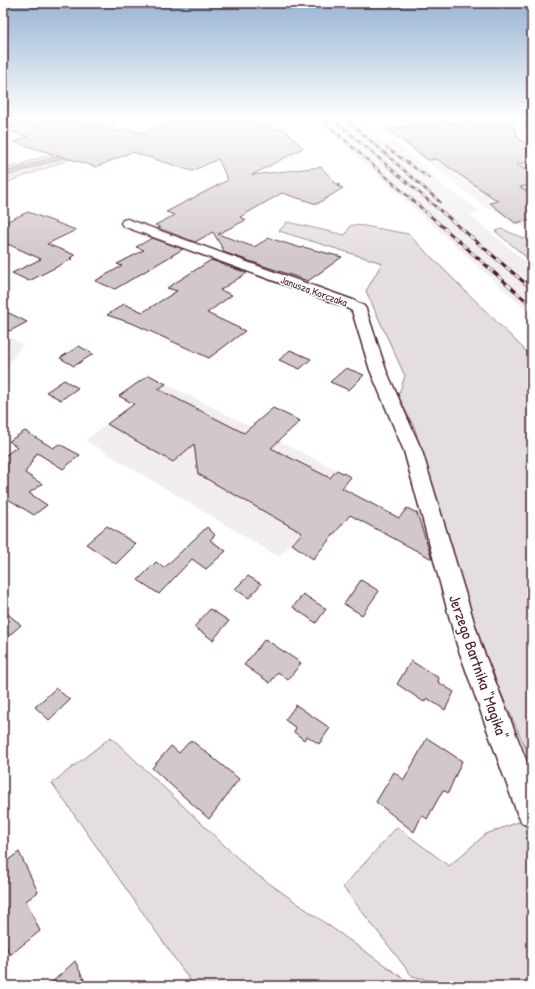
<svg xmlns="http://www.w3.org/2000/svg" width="535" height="989" viewBox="0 0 535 989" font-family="'Patrick Hand',sans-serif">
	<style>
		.built { fill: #f2eeef }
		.green { fill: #e5dee0; stroke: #987e86 }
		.water { fill: #c1b3b6; stroke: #91787e }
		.building { fill: #d2c7cb; stroke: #4a1f2b }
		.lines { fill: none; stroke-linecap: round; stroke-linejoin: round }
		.minor-casing { stroke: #4a1f2b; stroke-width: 3 }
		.minor { fill: #fff; fill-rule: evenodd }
		.rail-far1-casing { stroke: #4a1f2b; stroke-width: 2.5 }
		.rail-casing { stroke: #4a1f2b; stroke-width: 3 }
		.rail-far1 { stroke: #fff; stroke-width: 1.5; stroke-dasharray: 4.5; stroke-linecap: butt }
		.rail { stroke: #fff; stroke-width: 2; stroke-dasharray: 6; stroke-linecap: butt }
		.labels { text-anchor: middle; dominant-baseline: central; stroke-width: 3; stroke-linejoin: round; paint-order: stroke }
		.far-street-label { font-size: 11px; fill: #4a1f2b; stroke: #fff }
		.near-street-label { font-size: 16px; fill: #4a1f2b; stroke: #fff }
	</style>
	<rect width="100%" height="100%" fill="#fff"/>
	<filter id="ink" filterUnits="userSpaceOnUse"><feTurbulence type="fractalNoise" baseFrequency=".025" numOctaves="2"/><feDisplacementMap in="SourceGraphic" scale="8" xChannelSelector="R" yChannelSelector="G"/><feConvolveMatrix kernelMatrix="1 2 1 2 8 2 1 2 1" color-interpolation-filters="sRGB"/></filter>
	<g filter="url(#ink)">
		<!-- built -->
		<path class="built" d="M315,119H360L383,139L396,142L439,181L443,186L480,211L470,215L532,267V315Z
			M372,119H412L422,126L512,145L532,143V189L530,190L532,194V232L481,204L400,140L392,137L381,129L384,128Z
			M3,334L22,344L3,373Z
			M166,384L351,477L279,557L85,440L134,404L136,405Z"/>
		<!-- green -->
		<path class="green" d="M90,119H97L68,153L3,173V170L64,150Z
			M106,119H120L112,125L116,136L100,148L3,184V177L75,154L99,129Z
			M444,119H486L517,121L519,124L514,125L440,122Z
			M287,222L345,235L351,225L365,226L408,234L532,357V763L497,684L469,610L415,429L398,396L405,376L366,291L382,263L279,231Z
			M502,229L532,242V262L495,231Z
			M111,737L249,869L414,986H194L52,783Z
			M532,817V986H454L412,976L343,887L397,827L449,866L486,834Z"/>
		<!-- water -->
		<path class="water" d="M97,119H106L99,129L75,154L3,177V173L68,153Z"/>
		<!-- building -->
		<path class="building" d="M35,119H67L118,132L127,129L141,133L180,119L196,122L231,119H266L276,130L282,129L285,130L303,148L252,175L321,167L335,182L334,183L340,185L337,186L343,188L317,204L282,193L240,217L246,220L218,234L254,247L269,238L301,248L303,247L342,257L308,281L223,252L224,251L213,232L195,242L158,228L160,227L155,225L175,215L166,212L228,180L218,159L192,171L132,152L96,167L14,142L28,137L4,129Z
			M444,123L514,127L519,139L532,147V162L516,164L532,174V185L520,187L532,194V220L515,223L490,203L498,201L437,159L428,160L387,129Z
			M28,212L76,230L47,244L75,255L70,258L72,259L29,281L12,273L41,259L3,242V223Z
			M152,238L183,249L115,289L95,281L122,266L117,264L144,250L136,247Z
			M211,260L247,273L220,290L232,295L207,313L245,331L209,358L134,324L107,315L124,304L143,312L177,291L167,288Z
			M3,310L27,322L10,331L3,327Z
			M79,346L93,354L74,366L60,358Z
			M290,350L311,359L300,369L279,360Z
			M346,368L364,375L349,390L330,382Z
			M149,375L166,384L158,389L244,433L273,408L300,421L271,448L330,478L337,470L351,477L342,488L399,518L407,508L417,513L432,559L350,515L313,559L292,544L302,533L198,474L194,444L173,462L107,424L134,404L119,396Z
			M64,380L78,388L61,400L46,392Z
			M25,431L53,448L59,444L80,455L63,469L37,453L25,473L42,484L29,493L47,505L34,515L3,496V457L17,447L9,441Z
			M107,526L136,544L116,564L86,544Z
			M207,527L215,535L210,540L226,551L206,569L192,559L159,594L138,580L156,562L164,568Z
			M248,576L261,584L249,598L235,589Z
			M361,580L379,591L362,615L344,604Z
			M303,594L326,609L316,623L293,607Z
			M210,609L229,621L213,640L194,627Z
			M3,610L21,625L3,641Z
			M265,639L301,663L288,680L278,672L270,683L244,665Z
			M411,661L439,678L438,682L454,692L445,710L427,698L424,702L397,684Z
			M56,688L70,700L49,720L35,707Z
			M296,705L330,728L319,744L307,736L304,740L294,732L296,728L285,720Z
			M427,738L462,761L448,793L443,790L427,819L422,815L414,832L376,802L394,772L404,780Z
			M191,740L239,779L209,819L152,768L171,746L179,753Z
			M19,852L38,892L26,901L40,931L10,955L3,939V864Z
			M75,961L87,986H48Z"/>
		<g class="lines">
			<!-- minor casing -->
			<g class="minor-casing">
				<path id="minor" d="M525,119H532V130L527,127Z
					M127,219L353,300L364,306L366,309L386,370L422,451L481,645L532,775V828L522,823L517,813L457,645L404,451L370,370L352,311L343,306L123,226L121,223L123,220Z"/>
			</g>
			<!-- minor -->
			<use href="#minor" class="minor"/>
			<!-- rail-far1 casing -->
			<g class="rail-far1-casing">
				<path id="rail-far1" d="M321,119L427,213
					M333,119L443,213
					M346,119L440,202
					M387,148L429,178"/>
			</g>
			<!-- rail casing -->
			<g class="rail-casing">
				<path id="rail" d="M426,212L532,306
					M442,212L532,289"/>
			</g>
			<!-- rail-far1 -->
			<use href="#rail-far1" class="rail-far1"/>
			<!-- rail -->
			<use href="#rail" class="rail"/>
		</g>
	</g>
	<!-- sky -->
	<linearGradient id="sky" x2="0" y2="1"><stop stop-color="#98b4d4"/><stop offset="0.46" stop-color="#fff"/><stop offset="1" stop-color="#fff" stop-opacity="0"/></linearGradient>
	<rect width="535" height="257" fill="url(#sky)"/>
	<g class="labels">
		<!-- far-street labels -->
		<g class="far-street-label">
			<text transform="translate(314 291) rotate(20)">Janusza Korczaka</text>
		</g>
		<!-- near-street labels -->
		<g class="near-street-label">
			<text transform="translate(479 667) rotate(71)">Jerzego Bartnika "Magika"</text>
		</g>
	</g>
	<!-- margin -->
	<rect width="535" height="989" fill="none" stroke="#fff" stroke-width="16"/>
	<rect x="8" y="8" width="519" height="973" fill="none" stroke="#4a1f2b" stroke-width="1.5" filter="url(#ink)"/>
</svg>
